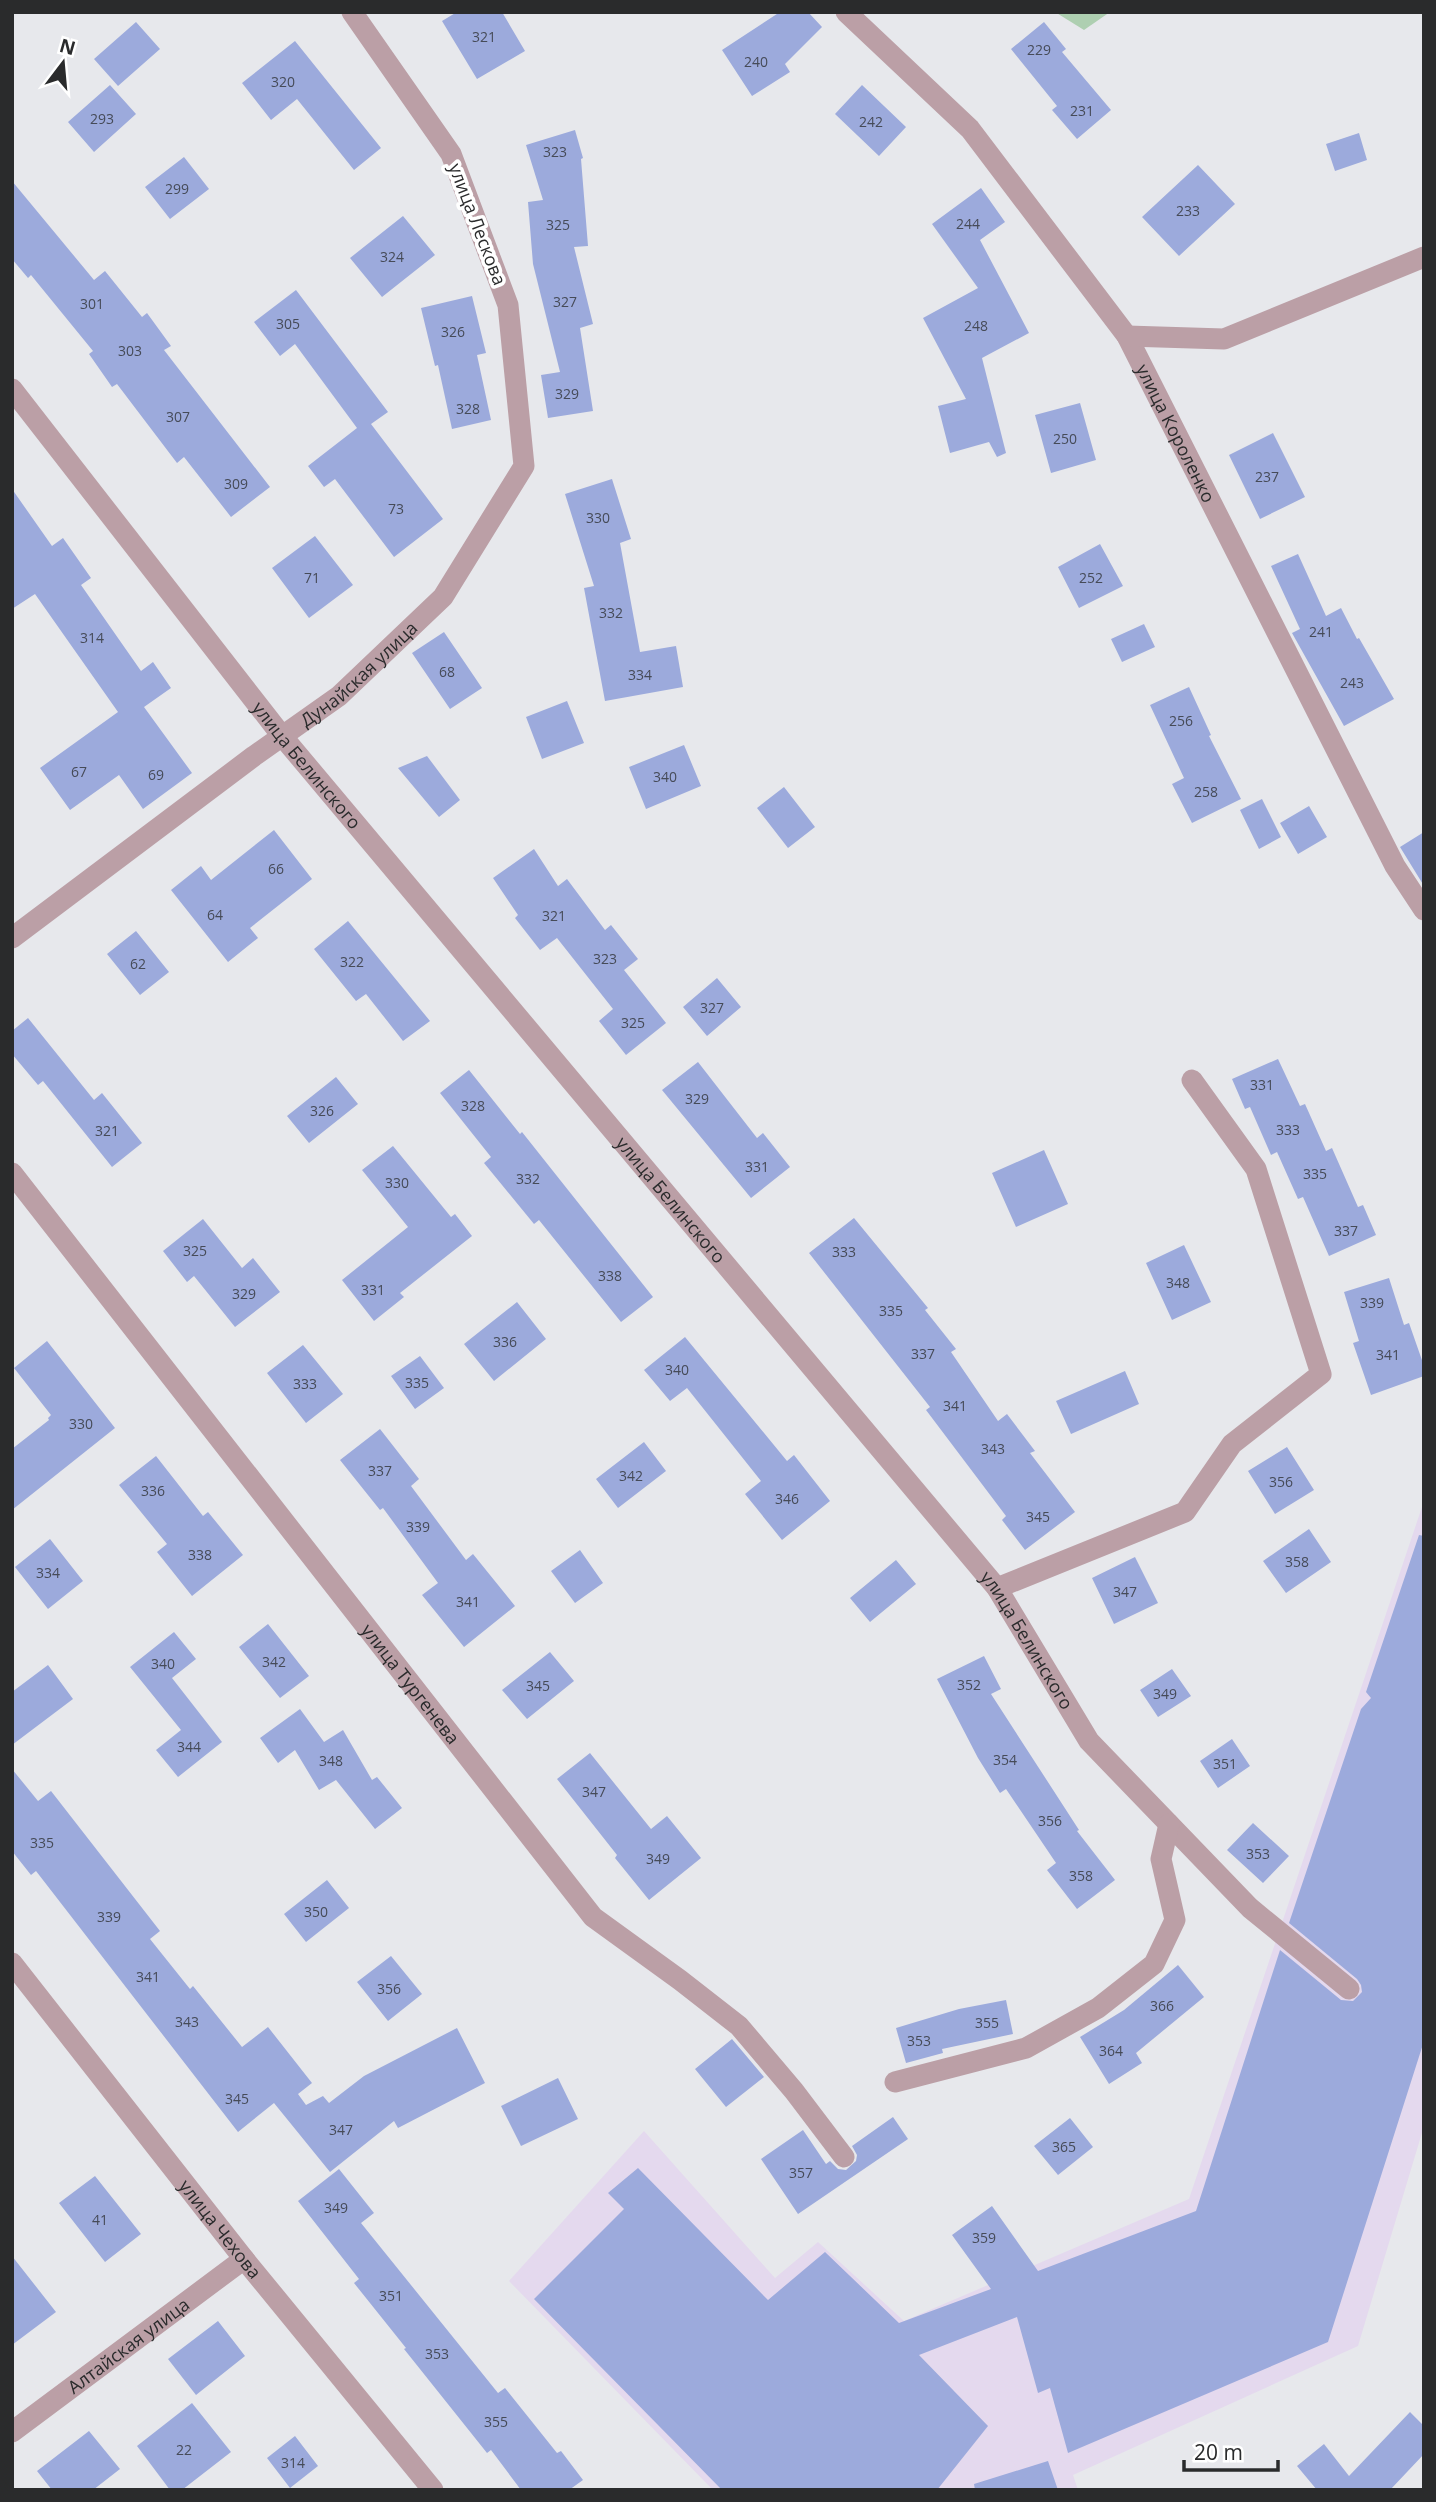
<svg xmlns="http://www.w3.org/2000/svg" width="1436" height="2502" viewBox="0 0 1436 2502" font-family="'Open Sans',sans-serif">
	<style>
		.industrial { fill: #e4d9ee }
		.green { fill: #aecfb1 }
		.building { fill: #9caadc }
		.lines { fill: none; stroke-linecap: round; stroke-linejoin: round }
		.minor { stroke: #bb9fa6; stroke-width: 21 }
		.labels { text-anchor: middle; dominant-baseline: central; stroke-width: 7; stroke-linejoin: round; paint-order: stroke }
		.number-label { font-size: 14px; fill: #464b58 }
		.street-label { font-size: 18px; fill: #2a2b2c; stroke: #fff }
	</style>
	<rect width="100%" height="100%" fill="#e7e8ec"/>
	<!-- industrial -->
	<path class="industrial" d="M1424,1501V2126L1358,2346L1073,2475L1078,2490H713L509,2281L644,2131L775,2278L818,2242L904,2321L1189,2199Z"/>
	<!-- green -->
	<path class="green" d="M1055,12H1110L1084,30Z"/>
	<!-- building -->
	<path class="building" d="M457,12H502L525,51L477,79L442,21Z
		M780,12H808L822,27L785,64L790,72L752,96L722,50Z
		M136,22L160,49L118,86L94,59Z
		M1044,22L1066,49L1062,52L1111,110L1077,139L1052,110L1057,106L1011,49Z
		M295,41L381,148L354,170L297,99L271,120L242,83Z
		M110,85L136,114L94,152L68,122Z
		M862,85L906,127L879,156L835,114Z
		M575,130L583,158L581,159L588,246L574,247L593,324L580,328L593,411L548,418L541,375L560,372L533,264L528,202L543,200L526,145Z
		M1359,133L1367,160L1335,171L1326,144Z
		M184,157L209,189L170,219L145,187Z
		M1198,165L1235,204L1179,256L1142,217Z
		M12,181L94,280L105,271L142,317L147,313L171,346L164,350L270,487L231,517L184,457L177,463L117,384L112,387L89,354L93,351L31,275L28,278L12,259Z
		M981,188L1005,222L980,240L1029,333L982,358L1006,453L997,457L989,442L950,453L938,406L966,399L923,318L978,288L932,224Z
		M403,216L435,255L382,297L350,258Z
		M296,290L388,412L371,424L443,519L394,557L335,479L324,487L308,466L357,428L295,344L280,356L254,322Z
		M472,296L486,353L477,355L491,420L452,429L438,365L435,366L421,308Z
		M1080,403L1096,460L1051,473L1035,415Z
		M1273,433L1305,497L1260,519L1229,455Z
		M612,479L631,539L620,543L640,652L676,646L683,687L605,701L584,588L594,586L565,494Z
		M12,489L52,546L63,538L91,578L81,585L141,671L153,662L171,688L144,707L192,773L143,809L119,775L70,810L40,768L118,712L35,594L12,609Z
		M315,536L353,585L309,618L272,568Z
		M1100,544L1123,586L1079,608L1058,567Z
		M1298,554L1326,616L1341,608L1357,639L1359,638L1394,699L1344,726L1292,633L1300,629L1271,566Z
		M1144,624L1155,647L1122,662L1111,639Z
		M444,632L482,688L450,709L412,653Z
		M1189,687L1211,735L1209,736L1241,799L1192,823L1172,784L1184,778L1150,705Z
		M567,701L584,743L542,759L526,717Z
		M684,745L701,786L646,809L629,767Z
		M427,756L460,800L439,817L398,768Z
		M784,787L815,827L788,848L757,808Z
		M1262,799L1281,837L1259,849L1240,810Z
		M1309,806L1327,837L1298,854L1280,823Z
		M274,830L312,879L250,928L258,938L228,962L171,890L201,866L211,880Z
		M1424,832V886L1400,847Z
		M534,849L558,886L567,879L605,930L611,925L638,959L624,970L666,1023L626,1055L599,1021L613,1009L557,938L540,950L515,918L518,915L493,878Z
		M348,921L430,1021L403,1041L366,994L356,1001L314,949Z
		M136,931L169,972L140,995L107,954Z
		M717,978L741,1007L707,1036L683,1007Z
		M28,1018L94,1100L102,1093L142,1143L112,1167L43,1081L38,1085L12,1054V1031Z
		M1278,1059L1300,1106L1305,1104L1326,1151L1332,1148L1358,1207L1363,1205L1376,1235L1329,1256L1303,1197L1298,1199L1277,1152L1271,1155L1250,1107L1245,1109L1232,1079Z
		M698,1062L757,1138L763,1133L790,1167L751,1198L662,1090Z
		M469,1070L520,1134L522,1132L653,1297L621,1322L539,1220L534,1224L484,1163L491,1157L440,1093Z
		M336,1077L358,1104L309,1143L287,1116Z
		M393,1146L451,1217L455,1214L472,1236L400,1293L404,1297L374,1321L342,1280L408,1227L362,1170Z
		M1044,1150L1068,1204L1016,1227L992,1173Z
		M854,1218L928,1308L925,1310L956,1349L951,1352L998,1421L1007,1414L1035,1451L1030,1453L1075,1512L1025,1550L1002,1520L1006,1516L926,1410L930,1407L809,1253Z
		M203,1219L242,1268L253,1258L280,1292L235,1327L194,1276L187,1282L163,1251Z
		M1184,1245L1211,1302L1172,1320L1146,1263Z
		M1389,1278L1404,1325L1409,1323L1424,1366V1376L1371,1395L1353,1343L1359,1341L1344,1292Z
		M517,1302L546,1339L494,1381L464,1344Z
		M685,1337L787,1461L794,1455L830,1501L782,1540L745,1494L761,1481L687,1388L670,1401L644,1370Z
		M47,1341L115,1428L12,1510V1449L49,1420L48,1418L51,1415L14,1368Z
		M303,1345L343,1394L306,1423L267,1373Z
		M420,1356L444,1388L415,1409L391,1376Z
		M1125,1371L1139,1404L1071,1434L1056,1401Z
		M380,1429L419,1479L411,1486L466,1560L473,1554L515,1606L464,1647L422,1595L438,1583L383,1508L380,1510L340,1460Z
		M644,1442L666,1471L618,1508L596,1479Z
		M1287,1447L1314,1490L1275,1514L1248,1471Z
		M156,1456L203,1516L208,1512L243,1555L192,1596L157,1552L167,1544L119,1485Z
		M1309,1529L1331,1562L1286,1593L1263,1561Z
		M1419,1535L1424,1536V2041L1328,2342L1068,2453L1050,2388L1038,2393L1017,2317L919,2355L988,2426L937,2490H722L534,2299L624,2209L608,2193L638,2168L768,2300L825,2252L899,2323L991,2289L952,2235L992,2206L1038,2271L1196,2211L1280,1950L1341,2000L1353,2001L1362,1992L1361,1985L1357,1979L1289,1923L1361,1709L1371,1698L1366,1692Z
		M50,1539L83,1581L48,1609L15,1567Z
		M580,1550L603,1583L575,1603L551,1571Z
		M1135,1557L1158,1603L1114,1624L1092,1578Z
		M896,1560L916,1584L870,1622L850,1598Z
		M268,1624L309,1676L280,1698L239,1647Z
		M174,1632L196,1659L172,1678L222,1742L178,1777L156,1750L181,1730L130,1667Z
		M550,1652L574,1681L527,1719L502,1690Z
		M984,1656L1001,1689L991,1694L1079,1830L1077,1831L1115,1880L1077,1909L1047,1870L1056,1863L1006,1789L1000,1793L978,1758L937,1679Z
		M48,1665L73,1699L12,1745V1692Z
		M1172,1669L1191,1696L1158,1717L1140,1690Z
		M300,1709L324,1742L343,1730L372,1780L377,1777L402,1808L375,1829L336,1780L319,1790L295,1750L278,1763L260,1738Z
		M1232,1739L1250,1766L1218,1788L1200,1761Z
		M590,1753L651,1829L667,1816L701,1858L649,1900L615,1858L617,1855L557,1779Z
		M12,1769L38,1801L51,1791L160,1931L150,1939L190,1989L193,1986L242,2047L268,2027L312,2083L298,2094L306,2105L323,2096L329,2103L364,2076L457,2028L485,2083L398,2128L394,2121L330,2172L274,2103L238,2132L36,1871L31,1875L12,1851Z
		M1253,1823L1289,1856L1263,1883L1227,1850Z
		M327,1880L349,1908L306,1942L284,1914Z
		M391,1956L422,1994L388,2021L357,1982Z
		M1178,1965L1204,1997L1136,2053L1142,2063L1109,2084L1080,2037L1124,2010Z
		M1006,2000L1013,2034L942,2049L943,2053L906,2063L896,2028L959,2009Z
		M732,2039L764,2077L726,2107L695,2069Z
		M558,2078L578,2119L521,2146L501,2106Z
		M893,2117L908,2139L798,2214L761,2159L803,2130L826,2164L830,2161L838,2169L846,2170L856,2161L857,2155L852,2146Z
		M1070,2118L1093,2147L1058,2175L1034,2146Z
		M339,2169L374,2213L361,2223L498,2393L505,2388L557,2453L561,2451L583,2480L569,2490H521L491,2450L487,2453L404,2349L406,2348L354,2283L359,2279L298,2201Z
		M95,2176L141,2234L105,2262L59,2203Z
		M12,2256L56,2312L12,2345Z
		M218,2321L245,2356L196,2395L168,2359Z
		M192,2403L231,2452L182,2490H170L137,2446Z
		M1410,2412L1424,2426V2454L1390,2490H1317L1297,2466L1324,2444L1349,2476Z
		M89,2431L120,2469L93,2490H52L37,2471Z
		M295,2436L318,2466L290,2488L267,2458Z
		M1048,2461L1058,2490H975L974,2484Z"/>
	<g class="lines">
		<!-- minor -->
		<g class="minor">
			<path id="s1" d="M846,12L970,129L1127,336L1395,866L1424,910"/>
			<path d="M1127,336L1224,339L1424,257"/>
			<path id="s2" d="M12,389L282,736L997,1588L1089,1741L1250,1908L1349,1989"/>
			<path id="s3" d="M12,938L254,756L339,696L443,597L524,466L508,305L451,154L352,12"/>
			<path id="s4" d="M12,1173L593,1917L680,1980L739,2026L794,2091L844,2157"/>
			<path d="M997,1588L1185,1512L1232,1444L1321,1374L1256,1169L1192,1080"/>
			<path id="s5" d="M12,1963L244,2259L433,2490"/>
			<path d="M895,2082L1026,2048L1098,2008L1154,1964L1175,1920L1161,1859L1169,1824"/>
			<path id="s6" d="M12,2432L244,2259"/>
		</g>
	</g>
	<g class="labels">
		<!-- number labels -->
		<g class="number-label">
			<text x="484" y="36">321</text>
			<text x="1039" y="49">229</text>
			<text x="756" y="61">240</text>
			<text x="283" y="81">320</text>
			<text x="1082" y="110">231</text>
			<text x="102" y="118">293</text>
			<text x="871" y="121">242</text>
			<text x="555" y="151">323</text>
			<text x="177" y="188">299</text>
			<text x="1188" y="210">233</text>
			<text x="968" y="223">244</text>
			<text x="558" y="224">325</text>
			<text x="392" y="256">324</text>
			<text x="565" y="301">327</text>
			<text x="92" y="303">301</text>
			<text x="288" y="323">305</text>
			<text x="976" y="325">248</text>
			<text x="453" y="331">326</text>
			<text x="130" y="350">303</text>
			<text x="567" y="393">329</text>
			<text x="468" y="408">328</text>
			<text x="178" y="416">307</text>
			<text x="1065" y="438">250</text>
			<text x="1267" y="476">237</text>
			<text x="236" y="483">309</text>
			<text x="396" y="508">73</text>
			<text x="598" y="517">330</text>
			<text x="312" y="577">71</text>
			<text x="1091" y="577">252</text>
			<text x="611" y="612">332</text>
			<text x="1321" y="631">241</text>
			<text x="92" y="637">314</text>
			<text x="447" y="671">68</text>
			<text x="640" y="674">334</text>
			<text x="1352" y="682">243</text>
			<text x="1181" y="720">256</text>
			<text x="79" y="771">67</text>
			<text x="156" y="774">69</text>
			<text x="665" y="776">340</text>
			<text x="1206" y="791">258</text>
			<text x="276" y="868">66</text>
			<text x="215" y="914">64</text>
			<text x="554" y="915">321</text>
			<text x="605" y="958">323</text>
			<text x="352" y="961">322</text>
			<text x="138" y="963">62</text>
			<text x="712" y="1007">327</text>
			<text x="633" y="1022">325</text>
			<text x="1262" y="1084">331</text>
			<text x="697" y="1098">329</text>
			<text x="473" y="1105">328</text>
			<text x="322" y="1110">326</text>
			<text x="1288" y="1129">333</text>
			<text x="107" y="1130">321</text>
			<text x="757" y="1166">331</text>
			<text x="1315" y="1173">335</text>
			<text x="528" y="1178">332</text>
			<text x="397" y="1182">330</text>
			<text x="1346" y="1230">337</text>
			<text x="195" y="1250">325</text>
			<text x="844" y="1251">333</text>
			<text x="610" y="1275">338</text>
			<text x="1178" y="1282">348</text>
			<text x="373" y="1289">331</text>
			<text x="244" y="1293">329</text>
			<text x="1372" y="1302">339</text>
			<text x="891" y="1310">335</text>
			<text x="505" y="1341">336</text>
			<text x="923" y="1353">337</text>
			<text x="1388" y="1354">341</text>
			<text x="677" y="1369">340</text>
			<text x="417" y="1382">335</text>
			<text x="305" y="1383">333</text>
			<text x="955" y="1405">341</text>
			<text x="81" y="1423">330</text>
			<text x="993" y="1448">343</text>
			<text x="380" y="1470">337</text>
			<text x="631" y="1475">342</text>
			<text x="1281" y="1481">356</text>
			<text x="153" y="1490">336</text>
			<text x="787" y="1498">346</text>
			<text x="1038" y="1516">345</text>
			<text x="418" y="1526">339</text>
			<text x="200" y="1554">338</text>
			<text x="1297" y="1561">358</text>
			<text x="48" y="1572">334</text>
			<text x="1125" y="1591">347</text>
			<text x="468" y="1601">341</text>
			<text x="274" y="1661">342</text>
			<text x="163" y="1663">340</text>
			<text x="969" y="1684">352</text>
			<text x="538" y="1685">345</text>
			<text x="1165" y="1693">349</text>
			<text x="189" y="1746">344</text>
			<text x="1005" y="1759">354</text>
			<text x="331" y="1760">348</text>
			<text x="1225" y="1763">351</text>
			<text x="594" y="1791">347</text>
			<text x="1050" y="1820">356</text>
			<text x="42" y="1842">335</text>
			<text x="1258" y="1853">353</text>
			<text x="658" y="1858">349</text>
			<text x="1081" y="1875">358</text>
			<text x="316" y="1911">350</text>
			<text x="109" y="1916">339</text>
			<text x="148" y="1976">341</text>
			<text x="389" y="1988">356</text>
			<text x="1162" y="2005">366</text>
			<text x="187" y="2021">343</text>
			<text x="987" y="2022">355</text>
			<text x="919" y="2040">353</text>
			<text x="1111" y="2050">364</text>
			<text x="237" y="2098">345</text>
			<text x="341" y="2129">347</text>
			<text x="1064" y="2146">365</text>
			<text x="801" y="2172">357</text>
			<text x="336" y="2207">349</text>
			<text x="100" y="2219">41</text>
			<text x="984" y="2237">359</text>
			<text x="391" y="2295">351</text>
			<text x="437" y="2353">353</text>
			<text x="496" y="2421">355</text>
			<text x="184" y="2449">22</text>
			<text x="293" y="2462">314</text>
		</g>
		<!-- street labels -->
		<g class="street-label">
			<text transform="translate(478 224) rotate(69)">улица Лескова</text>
			<text stroke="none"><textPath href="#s1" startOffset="539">улица Короленко</textPath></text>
			<text stroke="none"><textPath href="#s3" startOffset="436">Дунайская улица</textPath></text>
			<text stroke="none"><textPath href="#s2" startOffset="478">улица Белинского</textPath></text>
			<text stroke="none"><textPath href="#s2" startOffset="1045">улица Белинского</textPath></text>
			<text stroke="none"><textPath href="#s2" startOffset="1612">улица Белинского</textPath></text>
			<text stroke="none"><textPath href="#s4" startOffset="648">улица Тургенева</textPath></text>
			<text stroke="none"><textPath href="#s5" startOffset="338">улица Чехова</textPath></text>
			<text stroke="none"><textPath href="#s6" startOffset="145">Алтайская улица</textPath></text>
		</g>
	</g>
	<!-- border -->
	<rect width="1436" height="2502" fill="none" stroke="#2a2b2c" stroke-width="28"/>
	<!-- north arrow -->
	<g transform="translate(63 63) rotate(16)" stroke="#ffffff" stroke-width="5" paint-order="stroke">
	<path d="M0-5L12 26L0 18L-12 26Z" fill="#2a2b2c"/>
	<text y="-10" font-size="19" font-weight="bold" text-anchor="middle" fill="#2a2b2c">N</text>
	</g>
	<!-- scale -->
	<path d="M1184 2460v10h94v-10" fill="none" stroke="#2a2b2c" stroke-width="3.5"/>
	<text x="1194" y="2460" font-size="21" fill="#2a2b2c" stroke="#ffffff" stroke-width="5" paint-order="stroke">20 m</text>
</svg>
